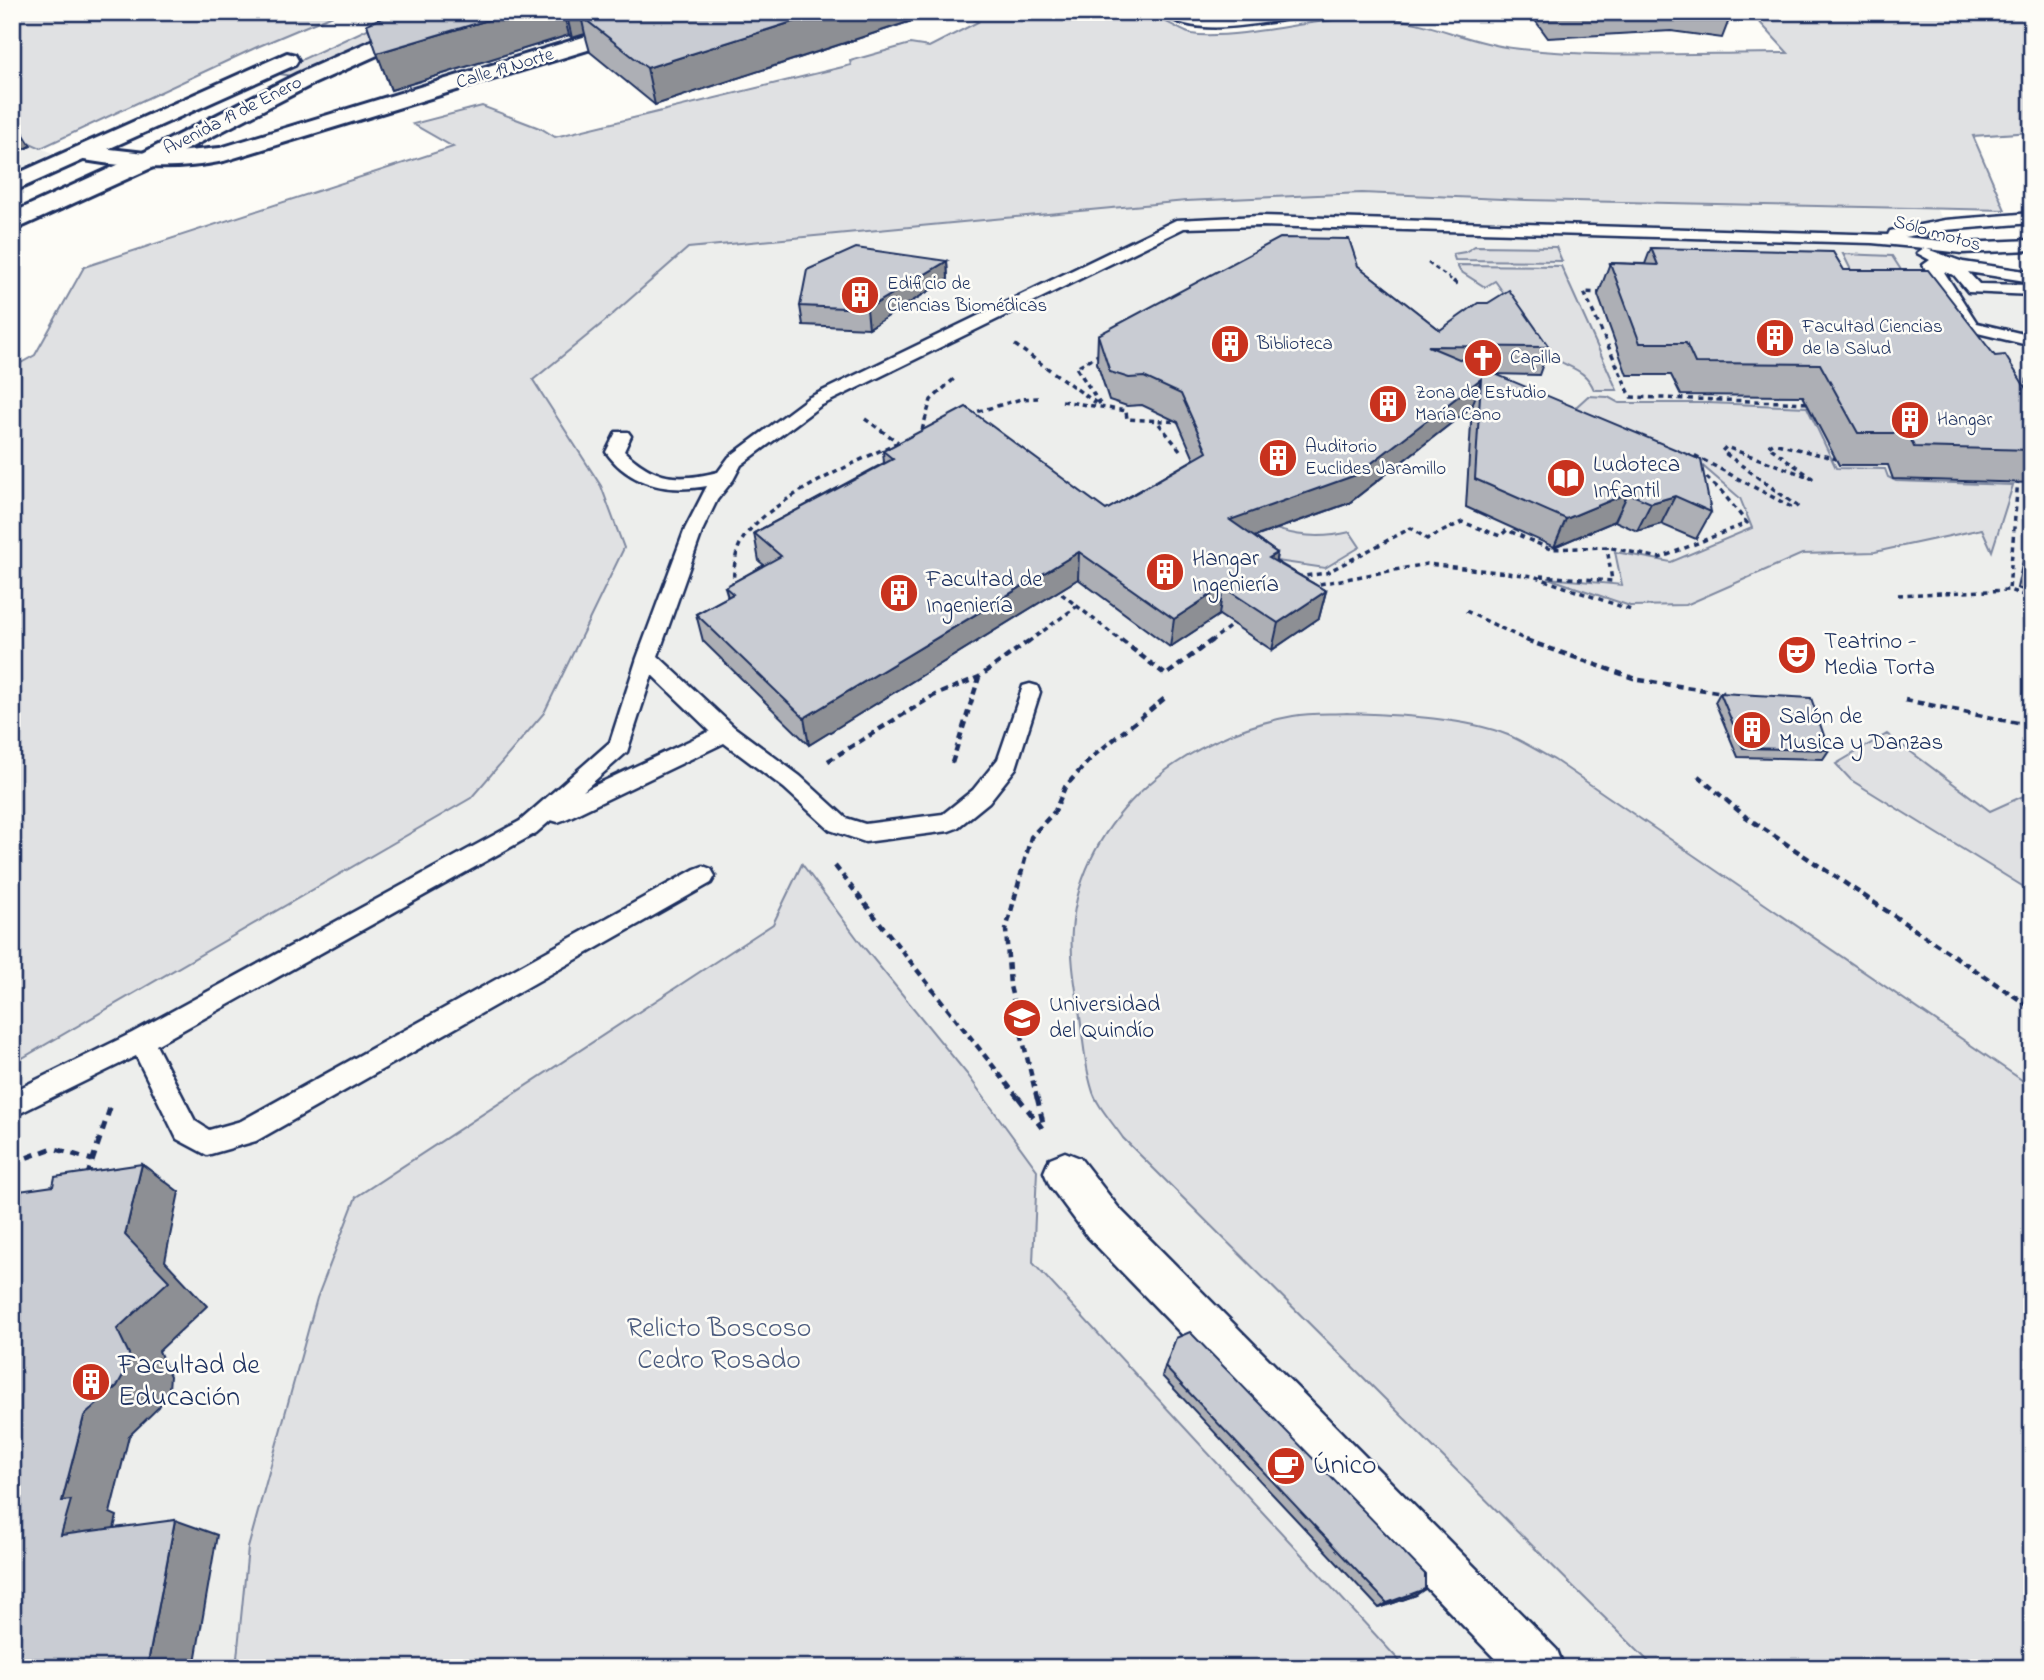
<svg xmlns="http://www.w3.org/2000/svg" width="2044" height="1680" viewBox="0 0 2044 1680" font-family="'Indie Flower',sans-serif">
	<style>
		.built { fill: #edeeec }
		.green { fill: #e0e1e3; stroke: #7e88a0; stroke-width: 2 }
		.lines { fill: none; stroke-linecap: round; stroke-linejoin: round }
		.service-casing { stroke: #1b2f5e; stroke-width: 5 }
		.pedestrian-casing { stroke: #1b2f5e; stroke-width: 5 }
		.tertiary-casing { stroke: #1b2f5e; stroke-width: 6 }
		.primary-casing { stroke: #1b2f5e; stroke-width: 6 }
		.path-far3 { stroke: #1b2f5e; stroke-width: 2.5; stroke-dasharray: 4.5 3.5; stroke-linecap: butt }
		.path-far2 { stroke: #1b2f5e; stroke-width: 3.5; stroke-dasharray: 5 4.5; stroke-linecap: butt }
		.path-far1 { stroke: #1b2f5e; stroke-width: 4.5; stroke-dasharray: 7 5; stroke-linecap: butt }
		.path { stroke: #1b2f5e; stroke-width: 5; stroke-dasharray: 9 7; stroke-linecap: butt }
		.service { fill: #fdfcf7; fill-rule: evenodd }
		.pedestrian { fill: #fdfcf7; fill-rule: evenodd }
		.tertiary { fill: #fdfcf7; fill-rule: evenodd }
		.primary { fill: #fdfcf7; fill-rule: evenodd }
		.wall { fill: #adafb5; stroke: #1b2f5e; stroke-width: 2 }
		.shaded-wall { fill: #8d8f94; stroke: #1b2f5e; stroke-width: 2 }
		.building { fill: #c9ccd3; stroke: #1b2f5e; stroke-width: 2 }
		.labels { text-anchor: middle; dominant-baseline: central; stroke-width: 5; stroke-linejoin: round; paint-order: stroke }
		.far-street-label { font-size: 19px; fill: #1b2f5e; stroke: #fdfcf7 }
		.far-poi-label { font-size: 19px; fill: #1b2f5e; stroke: #fdfcf7; text-anchor: start }
		.poi-label { font-size: 23px; fill: #1b2f5e; stroke: #fdfcf7; text-anchor: start }
		.near-park-label { font-size: 28px; fill: #4c5c7f; stroke: #fdfcf7 }
		.near-poi-label { font-size: 28px; fill: #1b2f5e; stroke: #fdfcf7; text-anchor: start }
	</style>
	<rect width="100%" height="100%" fill="#fdfcf7"/>
	<filter id="ink" filterUnits="userSpaceOnUse"><feTurbulence type="fractalNoise" baseFrequency=".0143" numOctaves="2"/><feDisplacementMap in="SourceGraphic" scale="14" xChannelSelector="R" yChannelSelector="G"/><feConvolveMatrix kernelMatrix="1 2 1 2 8 2 1 2 1" color-interpolation-filters="sRGB"/></filter>
	<g filter="url(#ink)">
		<!-- built -->
		<path class="built" d="M12,135L32,144L53,153L12,172Z
			M1362,193L1526,200L1936,209L1971,262L2032,271V1668H12V368L35,355L84,267L1186,201Z"/>
		<!-- green -->
		<path class="green" d="M12,12H340L257,47L41,148L12,135Z
			M404,12H435L292,76L273,73Z
			M961,12H1062C1087,26 1122,17 1150,17C1168,18 1182,35 1199,35C1259,37 1318,16 1379,18C1425,19 1466,42 1512,48C1604,59 1696,53 1788,53L1754,16L1764,12H2032V132L1973,136L2005,210L1526,200L1362,193L1186,201L688,248L604,322L533,380L601,486L624,548L544,713L471,798L12,1064V368L35,355L84,267L453,147L413,124L482,106L542,129L555,137L851,65L850,61L910,44L929,47L978,22Z
			M1475,246L1556,247L1562,261L1455,260L1453,254L1465,252Z
			M1843,254L1892,256L1903,273L1853,274Z
			M1457,265L1561,266L1617,390H1594C1586,369 1569,368 1552,357C1540,350 1506,295 1495,281L1485,287L1460,271Z
			M1588,396L1608,397L1619,403H1708L1807,407L1836,468L1885,469L1888,477L1896,481L2013,485L1992,551L1982,529L1875,552L1802,554L1686,605L1630,606L1548,578L1622,585L1615,552L1671,562L1752,528L1740,498L1698,462L1561,411L1577,406Z
			M1249,519C1284,534 1312,541 1350,532L1360,547L1325,568L1277,561L1248,547Z
			M1347,713C1394,715 1464,717 1508,735C1524,742 1540,752 1556,761L2032,1087V1668H1655L1123,1138C1113,1123 1096,1105 1092,1089C1084,1064 1083,1035 1079,1010C1075,984 1070,956 1072,930C1081,815 1186,735 1293,716C1311,713 1329,714 1347,713Z
			M1887,734L1990,811L2032,792V892L1851,780L1836,764Z
			M802,864L862,945L967,1074L1037,1170L1033,1263L1406,1668H236L248,1548L317,1298L356,1197L773,924Z"/>
		<g class="lines">
			<!-- service casing -->
			<g class="service-casing">
				<path id="service" d="M1161,12C1177,12 1189,19 1204,20L1273,12H1314L1308,16C1267,21 1194,41 1161,12Z
					M2032,213V223L1945,230L1904,237L1962,243L2032,240V250L1962,253L1927,249L1963,262L2032,272V282L1968,272L1979,284L2032,285V295L1968,292L1954,275L1944,272L1977,323L2032,336V346L1965,330L1923,265L1930,260L1917,253L1924,248L1872,243L1260,226L1184,228L820,406L741,465L733,480L717,500L703,529L658,656L734,727L800,776L846,818L865,824L943,814L973,790L998,759L1023,686L1030,684L1037,686L1040,692L1016,768L989,802L957,828L949,831L865,842L830,830L784,788L724,743L566,819L558,822L551,820L536,833L156,1045L195,1121L209,1130L241,1121L695,869L703,866L711,869L715,876L711,883L256,1141L207,1155L177,1139L136,1056L12,1117V1092L132,1033L520,821L610,742L637,658L685,529L707,486C669,493 630,486 606,452L616,432H628L631,436L624,451C655,480 677,482 718,472L729,457L808,398L1176,220L1260,216L1888,235L1890,231L1945,220ZM652,675L710,731L583,791L627,752Z"/>
			</g>
			<!-- pedestrian casing -->
			<g class="pedestrian-casing">
				<path id="pedestrian" d="M1065,1152L1080,1158L1118,1207L1557,1650L1564,1668H1504L1088,1237L1050,1186L1044,1172L1050,1158Z"/>
			</g>
			<!-- tertiary casing -->
			<g class="tertiary-casing">
				<path id="tertiary" d="M665,12H699L696,17L224,161C176,171 132,168 84,160L75,158L72,153L75,148L84,146L154,154L220,148Z"/>
			</g>
			<!-- primary casing -->
			<g class="primary-casing">
				<path id="primary" d="M436,12H465L462,17L313,84L151,168L12,231V213L133,158L297,74Z
					M287,53L295,55L298,60L295,65L12,192V176Z"/>
			</g>
			<!-- path-far3 -->
			<path class="path-far3" d="M1428,263L1456,283"/>
			<!-- path-far2 -->
			<path class="path-far2" d="M1453,281L1457,284
				M1602,293L1584,292L1631,397L1813,403
				M913,302L918,313
				M1015,345L1099,405
				M1100,354L1076,367L1102,407
				M2026,393L2028,374
				M1062,401L1126,411L1127,419L1182,422
				M969,414L1021,399L1038,398
				M865,419L898,442
				M1159,424L1180,450
				M922,430L931,400L956,377
				M1686,456L1692,454L1793,508L1797,506L1722,451L1726,447L1812,478L1768,446L1773,443L1841,460
				M2018,479L2009,590L2032,598
				M1540,576L1612,581L1607,547
				M1297,577L1326,573L1411,528L1427,539L1462,522L1500,536L1507,530L1550,549L1607,547L1660,558L1747,523L1722,492L1701,472
				M1311,583L1314,585L1427,564L1533,576L1631,610
				M733,586C734,572 734,557 740,544C761,502 856,463 898,442
				M1054,588L1123,642
				M1898,595L2009,590
				M1466,611L1530,642
				M1028,642L1076,607
				M1210,642L1236,622"/>
			<!-- path-far1 -->
			<path class="path-far1" d="M1121,640L1166,675L1212,640
				M1526,640L1639,680L1724,693
				M1905,700L2032,726
				M828,761L933,696L979,677L1030,640
				M952,763L979,677
				M1698,776L1746,817L2032,1008
				M835,866L1019,1099
				M1037,1099L1010,986L1006,930L1031,837L1055,811L1065,787L1092,757L1165,698"/>
			<!-- path -->
			<path class="path" d="M1018,1097L1042,1128
				M1037,1097L1044,1127
				M12,1163L53,1148L92,1160
				M87,1177L112,1102"/>
			<!-- service -->
			<use href="#service" class="service"/>
			<!-- pedestrian -->
			<use href="#pedestrian" class="pedestrian"/>
			<!-- tertiary -->
			<use href="#tertiary" class="tertiary"/>
			<!-- primary -->
			<use href="#primary" class="primary"/>
		</g>
		<!-- wall -->
		<path class="wall" d="M396,12H939L655,105L590,52L585,34L572,38L569,35L391,90L367,24Z
			M1529,12H1732L1722,38L1671,31L1548,38Z
			M1651,248L1844,270L1995,356L2032,397V483L1893,479L1888,465H1839L1803,396L1681,395L1671,375H1627L1598,295L1610,263L1645,264Z
			M947,261L948,279L869,328L803,325L800,306Z
			M1358,266L1440,330L1549,347L1539,375L1496,374L1711,512L1696,539L1661,524L1637,531L1615,521L1554,547L1466,507L1472,407L1349,503L1255,537L1277,553L1276,561L1326,591L1319,618L1272,650L1219,615L1170,647L1078,579L809,745L703,641L696,614L728,597L725,587L764,565L759,561L754,533L884,463L883,451L1106,510L1194,459L1178,422L1142,405L1127,406L1109,400L1097,363L1098,335Z
			M2032,520V593L2017,588Z
			M1720,693L1829,750L1823,759L1738,757L1715,702Z
			M1165,1367L1416,1595L1379,1608L1162,1376Z"/>
		<!-- shaded-wall -->
		<path class="shaded-wall" d="M515,12H563L569,35L391,90L377,53Z
			M566,12H655L581,16L585,34L572,38Z
			M824,12H939L655,105L647,68Z
			M23,133L31,146L12,155V138Z
			M947,261L948,279L869,328L867,309Z
			M1481,379L1472,407L1349,503L1226,547L1230,520Z
			M1628,493L1615,521L1554,547L1566,519Z
			M1675,496L1661,524L1637,531L1651,503Z
			M1079,552L1078,579L809,745L804,718Z
			M1277,553L1272,581L1269,558Z
			M1223,587L1219,615L1170,647L1174,619Z
			M1326,591L1319,618L1272,650L1278,623Z
			M142,1164L179,1192L165,1261L207,1306L159,1351L170,1376L169,1389L159,1407L129,1436L110,1513L117,1516L109,1549L61,1535L62,1501L84,1416L117,1329L125,1235Z
			M175,1520L217,1535L194,1668H147Z
			M1425,1589L1416,1595L1379,1608L1387,1603Z"/>
		<!-- building -->
		<path class="building" d="M396,12H515L377,53L367,24Z
			M592,12H824L647,68L581,16Z
			M12,128L23,133L12,138Z
			M1280,238L1349,239L1358,266L1440,330L1478,303H1488L1509,290L1549,347L1428,346L1701,460L1711,512L1675,496L1651,503L1628,493L1566,519L1475,479L1481,379L1356,475L1230,520L1277,553L1269,558L1326,591L1278,623L1223,587L1174,619L1079,552L804,718L696,614L733,594L725,587L781,556L754,533L893,459L883,451L966,407L1106,510L1207,452L1181,394L1144,377L1129,378L1110,372L1098,335Z
			M856,248L947,261L867,309L800,306L807,270Z
			M1651,248L1833,252L1844,270H1928L1995,356L2005,355L2032,398V450L1914,447L1908,433H1858L1820,364L1695,363L1686,343H1640L1610,263L1658,265Z
			M1720,693L1811,698L1829,750L1743,748Z
			M142,1164L125,1235L169,1281L117,1329L129,1354L127,1368L117,1386L84,1416L62,1501L71,1500L61,1535L175,1520L147,1668H12V1192L53,1186L55,1177Z
			M1190,1332L1425,1574V1589L1387,1603L1165,1367L1176,1338Z"/>
	</g>
	<!-- icons -->
	<defs>
		<g id="building-disc" transform="scale(2.0125)"><circle r="9.5" fill="#c8321e" stroke="#fdfcf7"/><path d="M-4-6H4V6H1V3H-1V6H-4ZM-2.5-4.3h1.7v1.8h-1.7ZM.8-4.3h1.7v1.8H.8ZM-2.5-1h1.7V.8h-1.7ZM.8-1h1.7V.8H.8Z" fill="#fff"/></g>
		<g id="church-disc" transform="scale(2.0125)"><circle r="9.5" fill="#c8321e" stroke="#fdfcf7"/><path d="M-1.2-6h2.4v3.5h3.3v2.4h-3.3V6h-2.4V-.1h-3.3v-2.4h3.3Z" fill="#fff"/></g>
		<g id="library-disc" transform="scale(2.0125)"><circle r="9.5" fill="#c8321e" stroke="#fdfcf7"/><path d="M-6-4Q-3-5.5-.7-3.5V5Q-3 3-6 4ZM6-4Q3-5.5 .7-3.5V5Q3 3 6 4Z" fill="#fff"/></g>
		<g id="theatre-disc" transform="scale(2.0125)"><circle r="9.5" fill="#c8321e" stroke="#fdfcf7"/><path d="M-5-5.5Q0-4 5-5.5V0Q5 5 0 6Q-5 5-5 0ZM-3.3-2.5H-1v1.5H-3.3ZM1-2.5H3.3v1.5H1ZM-2.8 1Q0 5.5 2.8 1Z" fill="#fff"/></g>
		<g id="university-disc" transform="scale(2.0125)"><circle r="9.5" fill="#c8321e" stroke="#fdfcf7"/><path d="M0-5L7-2L0 1L-7-2ZM-4 1L0 2.5L4 1V4Q0 6-4 4Z" fill="#fff"/></g>
		<g id="cafe-disc" transform="scale(2.0125)"><circle r="9.5" fill="#c8321e" stroke="#fdfcf7"/><path d="M-5.5-4.5H6V0H3Q3 3.5 0 3.5H-2.5Q-5.5 3.5-5.5 0ZM3-3.2v2h1.7v-2ZM-6 4.5H4V6H-6Z" fill="#fff"/></g>
	</defs>
	<g fill-rule="evenodd">
		<use href="#building-disc" x="860" y="295"/>
		<use href="#building-disc" x="1775" y="338"/>
		<use href="#building-disc" x="1230" y="344"/>
		<use href="#church-disc" x="1483" y="358"/>
		<use href="#building-disc" x="1388" y="404"/>
		<use href="#building-disc" x="1910" y="420"/>
		<use href="#building-disc" x="1278" y="458"/>
		<use href="#library-disc" x="1566" y="478"/>
		<use href="#building-disc" x="1165" y="572"/>
		<use href="#building-disc" x="899" y="593"/>
		<use href="#theatre-disc" x="1797" y="655"/>
		<use href="#building-disc" x="1752" y="730"/>
		<use href="#university-disc" x="1022" y="1018"/>
		<use href="#building-disc" x="91" y="1382"/>
		<use href="#cafe-disc" x="1286" y="1466"/>
	</g>
	<g class="labels">
		<!-- far-street labels -->
		<g class="far-street-label">
			<text transform="translate(505 69) rotate(-17)">Calle 19 Norte</text>
			<text transform="translate(233 116) rotate(-27)">Avenida 19 de Enero</text>
			<text transform="translate(1937 234) rotate(16)">Sólo motos</text>
		</g>
		<!-- far-poi labels -->
		<g class="far-poi-label">
			<text x="887" y="284">Edificio de<tspan x="887" dy="22">Ciencias Biomédicas</tspan></text>
			<text x="1802" y="327">Facultad Ciencias<tspan x="1802" dy="22">de la Salud</tspan></text>
			<text x="1257" y="344">Biblioteca</text>
			<text x="1510" y="358">Capilla</text>
			<text x="1415" y="393">Zona de Estudio<tspan x="1415" dy="22">María Cano</tspan></text>
			<text x="1937" y="420">Hangar</text>
			<text x="1305" y="447">Auditorio<tspan x="1305" dy="22">Euclides Jaramillo</tspan></text>
		</g>
		<!-- poi labels -->
		<g class="poi-label">
			<text x="1593" y="465">Ludoteca<tspan x="1593" dy="26">Infantil</tspan></text>
			<text x="1192" y="559">Hangar<tspan x="1192" dy="26">Ingeniería</tspan></text>
			<text x="926" y="580">Facultad de<tspan x="926" dy="26">Ingeniería</tspan></text>
			<text x="1824" y="642">Teatrino -<tspan x="1824" dy="26">Media Torta</tspan></text>
			<text x="1779" y="717">Salón de<tspan x="1779" dy="26">Musica y Danzas</tspan></text>
			<text x="1049" y="1005">Universidad<tspan x="1049" dy="26">del Quindío</tspan></text>
		</g>
		<!-- near-park labels -->
		<g class="near-park-label">
			<text x="719" y="1329">Relicto Boscoso<tspan x="719" dy="32">Cedro Rosado</tspan></text>
		</g>
		<!-- near-poi labels -->
		<g class="near-poi-label">
			<text x="118" y="1366">Facultad de<tspan x="118" dy="32">Educación</tspan></text>
			<text x="1313" y="1466">Único</text>
		</g>
	</g>
	<!-- margin -->
	<rect width="2044" height="1680" fill="none" stroke="#fdfcf7" stroke-width="42"/>
	<rect x="21" y="21" width="2002" height="1638" fill="none" stroke="#1b2f5e" stroke-width="2.5" filter="url(#ink)"/>
</svg>
